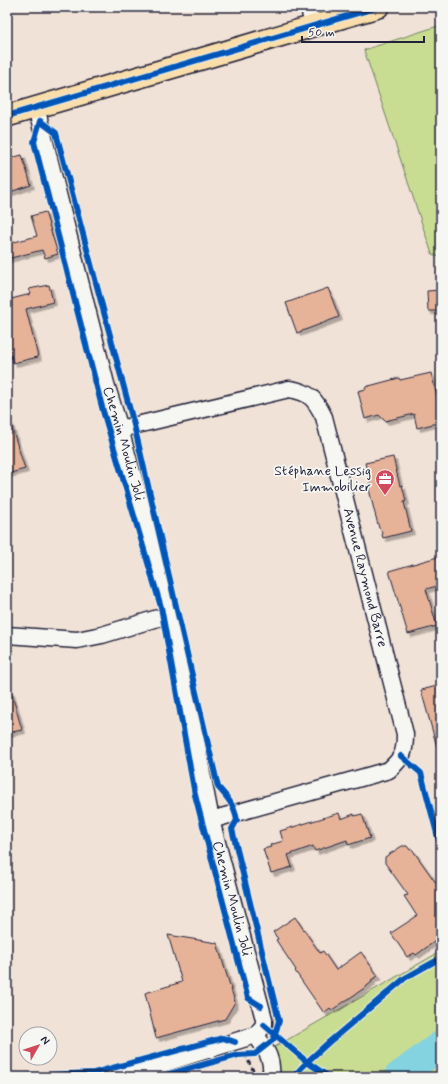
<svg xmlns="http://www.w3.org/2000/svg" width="448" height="1084" viewBox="0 0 448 1084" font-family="Mynerve,sans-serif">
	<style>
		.green { fill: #c8dd92; stroke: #758066 }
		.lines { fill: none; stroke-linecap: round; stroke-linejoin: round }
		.river { stroke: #84d3e0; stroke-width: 29 }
		.building { fill: #e6b399; stroke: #22223b; filter: url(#shadow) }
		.minor-casing { stroke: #22223b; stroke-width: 19 }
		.major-casing { stroke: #22223b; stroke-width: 24 }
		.path { stroke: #22223b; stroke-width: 2.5; stroke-dasharray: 4 3; stroke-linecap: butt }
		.minor { stroke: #f6f6f2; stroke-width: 16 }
		.major { stroke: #f9deab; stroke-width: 21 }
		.cycleway-casing { stroke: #f6f6f2; stroke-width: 8 }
		.cycleway { stroke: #0057b8; stroke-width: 6 }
		.labels { text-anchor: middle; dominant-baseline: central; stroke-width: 3.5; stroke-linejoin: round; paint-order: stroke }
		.street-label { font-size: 14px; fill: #22223b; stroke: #f6f6f2 }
		.poi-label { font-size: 14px; fill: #22223b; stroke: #f6f6f2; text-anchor: end }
	</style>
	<defs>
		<filter id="shadow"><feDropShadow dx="3.5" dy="3.5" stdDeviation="0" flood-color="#0004"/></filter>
	</defs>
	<rect width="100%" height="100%" fill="#f1e2d7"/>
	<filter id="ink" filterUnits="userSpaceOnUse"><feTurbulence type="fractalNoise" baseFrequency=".025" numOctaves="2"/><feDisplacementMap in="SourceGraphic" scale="8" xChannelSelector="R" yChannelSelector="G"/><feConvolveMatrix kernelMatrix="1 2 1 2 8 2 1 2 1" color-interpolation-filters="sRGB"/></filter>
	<g filter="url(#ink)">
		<!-- green -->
		<path class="green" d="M441,25V258L432,254L364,50Z
			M441,951V1077H258L273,1048Z"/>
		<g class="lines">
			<!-- river -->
			<path class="river" d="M398,1077L441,1045"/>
		</g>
		<!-- building -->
		<path class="building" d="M22,155L31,185L7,193V159Z
			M45,212L58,254L45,258L42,250L7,259V244L37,236L31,216Z
			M49,285L53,302L26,309L38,357L13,363L7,340V300L31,294L29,289Z
			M328,288L339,317L297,333L286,303Z
			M441,290V311H428L427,291Z
			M431,373L441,413V422L417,428L414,414L385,421L379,415L365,419L358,391L366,389L365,387L399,378L400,380Z
			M10,422L25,469L7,474V423Z
			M393,457L400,486L402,485L406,501L404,502L411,531L383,538L381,530L379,528L374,510L368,485H371L365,463Z
			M441,556V585L426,589L437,626L408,634L389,571Z
			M441,685V746L437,747L421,690Z
			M11,691L22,730L7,733V692Z
			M339,813L341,819L354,814V816L362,814L370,838L348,845L347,840L315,851L313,846L288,855L292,867L271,873L263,849L271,847L270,845L283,841L280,831Z
			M402,846H407L410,850L412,849L441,890V937L416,955L414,953L407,957L391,933L417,916L404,896L408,895L385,863V857Z
			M295,917L320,953L323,951L336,970L361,952L378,976L371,980L372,982L363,989L332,1010L330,1008L324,1013L295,971L296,970L276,940L278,939L273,932Z
			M168,935L217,943L235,1002L225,1019L156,1038L145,993L182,982Z"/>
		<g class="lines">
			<!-- minor casing -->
			<g class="minor-casing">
				<g id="minor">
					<path d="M309,7L313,26"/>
					<path id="s1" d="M36,107L106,384L120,429L171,614L211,820L264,1019V1025L256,1035L119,1077"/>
					<path id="s2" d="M120,429L289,389C310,392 315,399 324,417L405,734C405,753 403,757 389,770L211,820"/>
					<path d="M7,635L77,640L102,635L171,614"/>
					<path d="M256,1035C265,1049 273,1058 271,1075L268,1077"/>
				</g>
			</g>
			<!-- major casing -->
			<g class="major-casing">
				<path id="major" d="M7,116L378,7"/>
			</g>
			<!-- path -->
			<path class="path" d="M245,1055L254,1072"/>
			<!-- minor -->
			<use href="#minor" class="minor"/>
			<!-- major -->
			<use href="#major" class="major"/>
			<!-- cycleway casing -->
			<g class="cycleway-casing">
				<path id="cycleway" d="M7,116L378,7
					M401,756L421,773L441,849
					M264,1025L307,1062L329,1077
					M7,1077L94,1073L223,1038L235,1042
					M159,1077L238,1055L255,1054L273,1040L279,1021L232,829L237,820C234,805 228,798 218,787L134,425L56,133L40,121L34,142L103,411L161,607L195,795L248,998L261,1006
					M293,1077L307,1062L329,1042L405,978L441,958"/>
			</g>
			<!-- cycleway -->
			<use href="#cycleway" class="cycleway"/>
		</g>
	</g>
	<!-- icons -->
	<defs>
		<g id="office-pin" transform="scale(1)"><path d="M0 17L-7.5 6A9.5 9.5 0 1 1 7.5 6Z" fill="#d1495b" stroke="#f6f6f2"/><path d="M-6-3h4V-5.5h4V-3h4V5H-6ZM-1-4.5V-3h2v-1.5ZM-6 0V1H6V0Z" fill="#fff"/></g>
	</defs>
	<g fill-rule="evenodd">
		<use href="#office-pin" x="385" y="479"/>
	</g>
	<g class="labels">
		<!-- street labels -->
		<g class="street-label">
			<text stroke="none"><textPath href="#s1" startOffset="348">Chemin Moulin Joli</textPath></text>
			<text stroke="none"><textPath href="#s2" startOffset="387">Avenue Raymond Barre</textPath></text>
			<text stroke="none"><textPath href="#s1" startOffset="816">Chemin Moulin Joli</textPath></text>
		</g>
		<!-- poi labels -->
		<g class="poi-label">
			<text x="371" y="471">Stéphane Lessig<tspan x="371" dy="16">Immobilier</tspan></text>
		</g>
	</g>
	<!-- margin -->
	<rect width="448" height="1084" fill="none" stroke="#f6f6f2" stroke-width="24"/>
	<rect x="12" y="12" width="424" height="1060" fill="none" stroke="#22223b" stroke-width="1.5" filter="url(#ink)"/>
	<!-- north arrow -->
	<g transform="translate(38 1046) rotate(51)"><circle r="19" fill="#f6f6f2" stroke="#a1a1a9"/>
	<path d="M0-3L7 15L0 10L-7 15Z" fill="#d1495b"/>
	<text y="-6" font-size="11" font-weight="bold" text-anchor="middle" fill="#22223b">N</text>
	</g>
	<!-- scale -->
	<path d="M302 36v6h122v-6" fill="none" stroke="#22223b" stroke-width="2"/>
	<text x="308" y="36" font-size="12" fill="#22223b" stroke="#f6f6f2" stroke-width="3" paint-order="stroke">50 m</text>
</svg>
